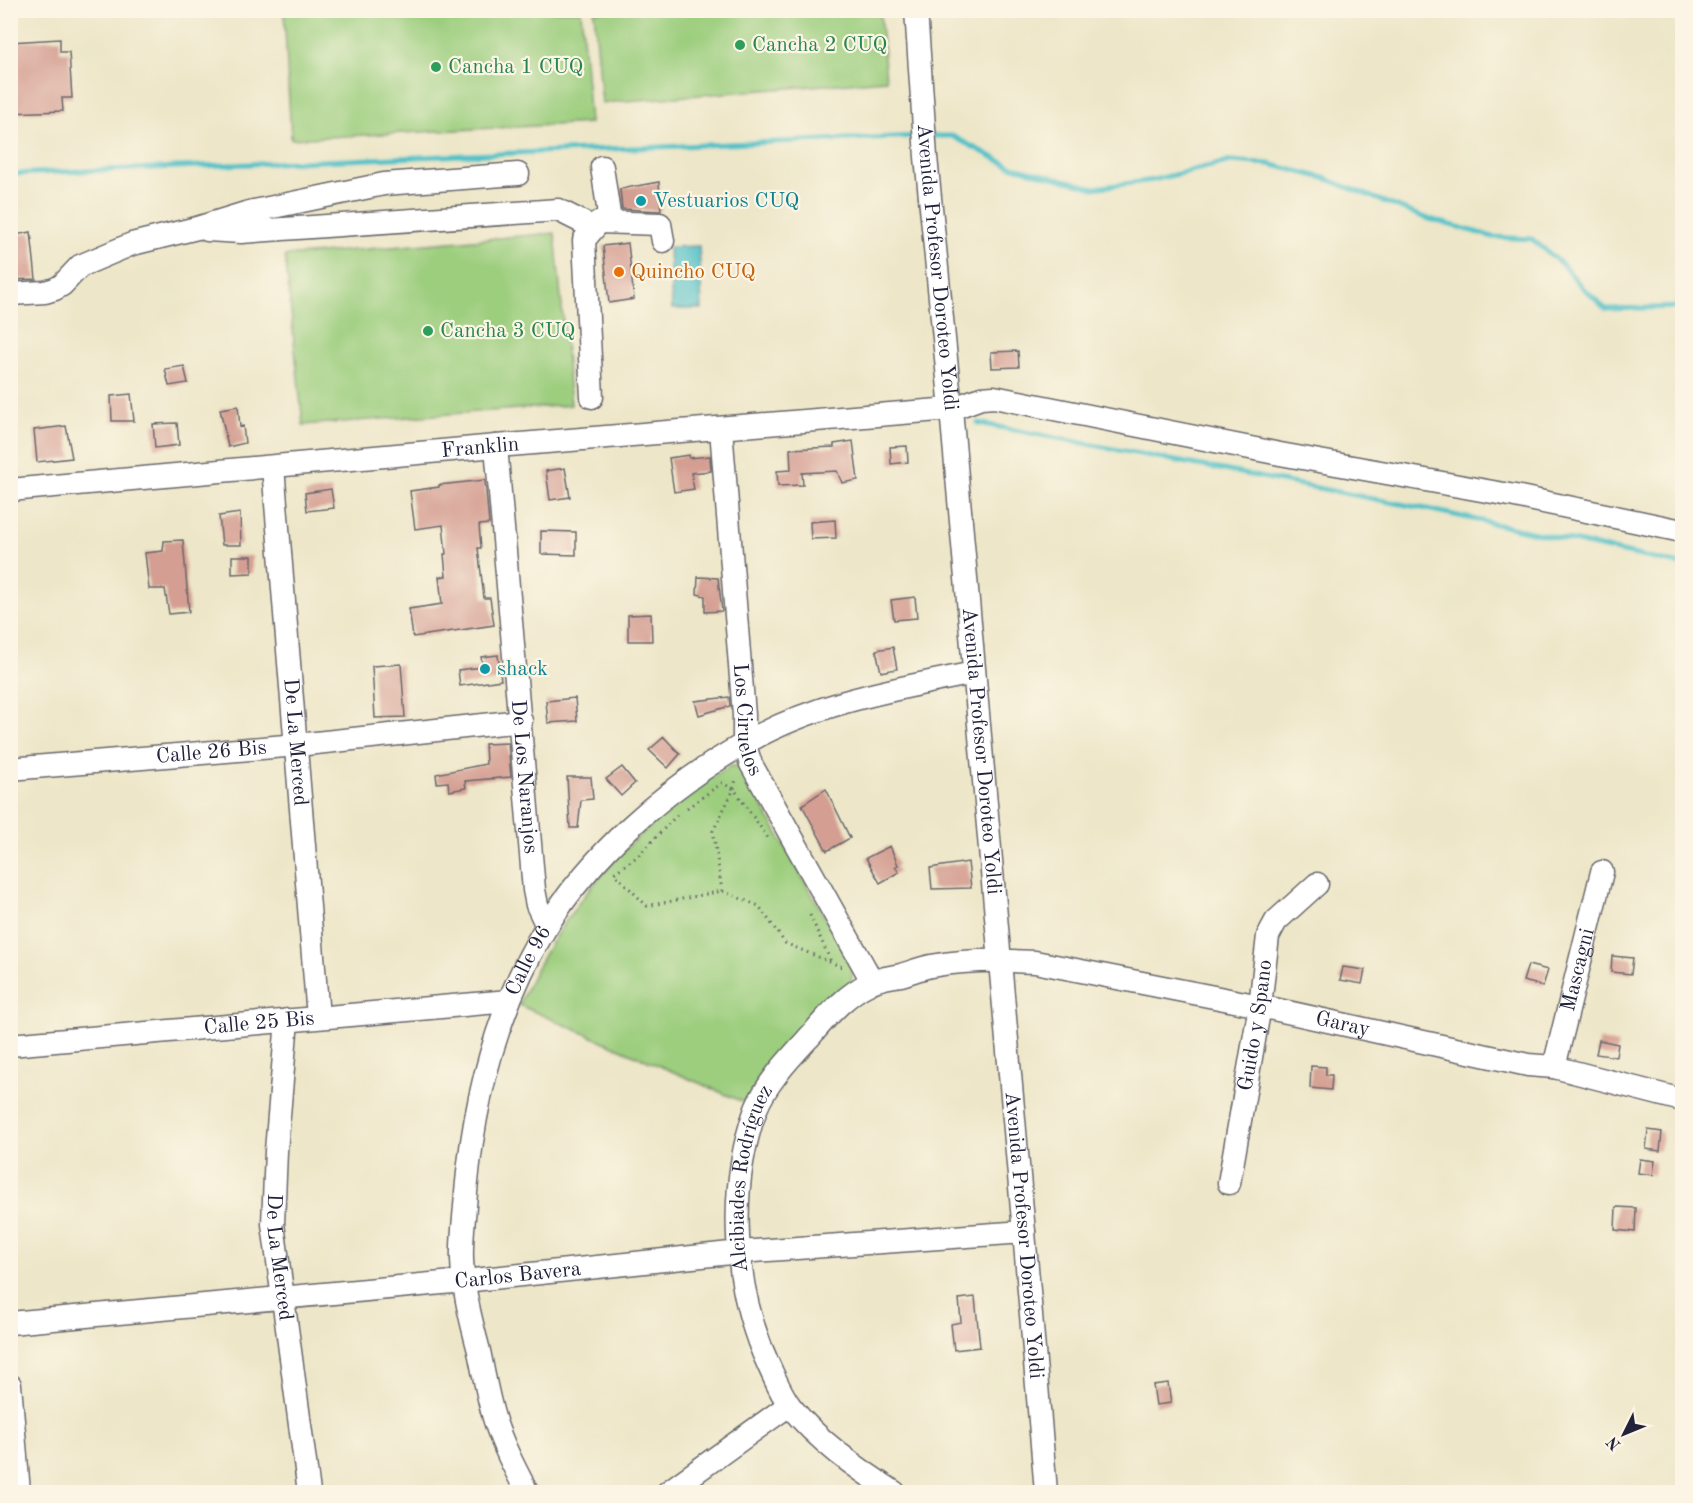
<svg xmlns="http://www.w3.org/2000/svg" width="1693" height="1503" viewBox="0 0 1693 1503" font-family="'Old Standard TT',serif">
	<style>
		.green { fill: #9cce7e; stroke: #5f785c; stroke-width: 1.5 }
		.water { fill: #53c1c8; stroke: #3a7282; stroke-width: 1.5 }
		.lines { fill: none; stroke-linecap: round; stroke-linejoin: round }
		.stream { stroke: #53c1c8; stroke-width: 5 }
		.building { fill: #d49e92 }
		.minor-casing { stroke: #69676c; stroke-width: 25 }
		.path { stroke: #69676c; stroke-width: 3; stroke-dasharray: 1.5 4.5; stroke-linecap: butt }
		.minor { stroke: #fff; stroke-width: 22 }
		.leisure-dot { fill: #2e9e5b; stroke: #fcf5e5; stroke-width: 2 }
		.culture-dot { fill: #0f9aa8; stroke: #fcf5e5; stroke-width: 2 }
		.food-dot { fill: #e8710a; stroke: #fcf5e5; stroke-width: 2 }
		.labels { text-anchor: middle; dominant-baseline: central; stroke-width: 4.5; stroke-linejoin: round; paint-order: stroke }
		.leisure-label { font-size: 21px; fill: #27864d; stroke: #fcf5e5; text-anchor: start }
		.culture-label { font-size: 21px; fill: #0d838f; stroke: #fcf5e5; text-anchor: start }
		.street-label { font-size: 21px; fill: #22223b; stroke: #fcf5e5 }
		.food-label { font-size: 21px; fill: #c56008; stroke: #fcf5e5; text-anchor: start }
	</style>
	<rect width="100%" height="100%" fill="#fcf5e5"/>
	<filter id="ink" filterUnits="userSpaceOnUse"><feTurbulence type="fractalNoise" baseFrequency=".0167" numOctaves="2"/><feDisplacementMap in="SourceGraphic" scale="12" xChannelSelector="R" yChannelSelector="G"/><feConvolveMatrix kernelMatrix="1 2 1 2 8 2 1 2 1" color-interpolation-filters="sRGB"/></filter>
	<filter id="wash" filterUnits="userSpaceOnUse"><feTurbulence type="fractalNoise" baseFrequency=".008" numOctaves="4" result="noise"/><feDisplacementMap in="SourceGraphic" scale="24" xChannelSelector="R" yChannelSelector="G"/><feGaussianBlur stdDeviation="1.35" result="paint"/><feColorMatrix in="noise" values="0 0 0 0 0 0 0 0 0 0 0 0 0 0 0 0 0 1.4 0 .05"/><feComposite in="paint" operator="in"/></filter>
	<g filter="url(#wash)">
		<rect width="100%" height="100%" fill="#ede6c8"/>
		<!-- green -->
		<path class="green" d="M284,11H581L590,123L291,139Z
			M594,11H880L886,80L602,103Z
			M555,233L571,405L303,425L285,256Z
			M730,766H740L851,964L852,979L849,986L750,1105L519,1005C561,907 639,822 730,766Z"/>
		<!-- water -->
		<path class="water" d="M699,246L702,309H672L669,247Z"/>
		<g class="lines">
			<!-- stream -->
			<path class="stream" d="M929,136H952L1010,166L1094,188L1153,180L1231,161L1269,164L1324,178L1423,217L1493,237L1532,239L1563,265L1581,286L1606,309L1682,307
				M10,174L920,136
				M978,423L1427,509L1682,565"/>
		</g>
		<g id="blocks">
			<!-- building -->
			<path class="building" d="M60,39V52H69L72,98H62L63,111L10,113V42Z
				M659,182L661,211L622,209L620,189Z
				M31,232L36,279L10,280V236Z
				M628,243L634,299L609,303L603,246Z
				M1018,351L1019,367L992,368L991,352Z
				M184,366L188,383L169,386L165,369Z
				M131,394L134,421H112L111,396Z
				M238,406L240,427L243,426L245,443L228,447L220,409Z
				M177,423L179,445L155,448L153,424Z
				M66,426L72,458L37,462L34,430Z
				M853,441L858,480L842,483L837,471L802,473L803,485L778,486L777,471L791,470L790,449L834,447V444Z
				M907,446L908,462L891,464L890,447Z
				M689,455V458L710,456L711,471L691,473L694,489L674,492L669,458Z
				M565,468L570,497L550,500L546,471Z
				M485,480L489,524L479,525L481,548H478L484,598H490L494,625L413,637L409,609L442,604L439,577L446,576L444,554H446L443,525L415,529L410,491L439,487V485Z
				M331,489L334,508L307,511L305,493Z
				M240,513L241,545H222L219,516Z
				M835,520L836,538L811,539L810,522Z
				M541,531L576,532V555L541,554Z
				M183,540L189,612L169,614L165,589H149L145,553L163,551L164,541Z
				M232,556H252V573L232,574Z
				M698,577L718,578L722,611L705,612V596L697,594Z
				M915,597L917,618L894,620L891,600Z
				M651,614L652,641H628V615Z
				M893,647L897,669L881,672L876,650Z
				M498,655L501,680L460,686L458,670L483,667L481,657Z
				M401,664L405,717L375,718L372,666Z
				M729,697L730,706L699,715L695,701Z
				M575,698L577,721L548,723L546,701Z
				M664,737L680,754L668,768L649,750Z
				M508,743L511,777L465,781L466,788L449,791L448,782L437,783L436,774L486,764L485,744Z
				M622,767L635,783L621,796L606,779Z
				M567,777H591L593,799L581,800L578,828H570Z
				M826,789L850,838L827,851L802,805Z
				M890,846L898,865L895,867L899,872L880,883L866,858Z
				M968,862L971,888L932,889L930,868Z
				M1612,956L1633,958L1631,974L1611,972Z
				M1528,965L1548,970L1543,986L1523,981Z
				M1343,967L1365,970L1362,984L1340,980Z
				M1599,1040L1618,1044L1616,1057L1596,1054Z
				M1311,1066L1326,1067V1075H1332L1331,1090L1310,1088Z
				M1648,1130L1662,1132L1660,1151L1646,1149Z
				M1640,1159L1655,1161L1653,1175L1638,1173Z
				M1616,1207L1636,1208L1635,1232L1615,1230Z
				M975,1297L980,1347L954,1350L951,1324L961,1322L959,1299Z
				M1168,1383L1171,1403L1156,1405L1153,1385Z"/>
		</g>
	</g>
	<g filter="url(#ink)">
		<use href="#blocks" fill-opacity="0" stroke="#69676c" stroke-width="1.5"/>
		<g class="lines">
			<!-- minor casing -->
			<g class="minor-casing">
				<g id="minor">
					<path id="s1" d="M916,10L926,157L951,409L1024,1232L1046,1492"/>
					<path d="M602,167L610,221"/>
					<path d="M207,230L241,232L558,210L594,228"/>
					<path d="M10,294L45,292L55,289L62,285L80,266L132,244L197,228L249,212L384,184L518,174"/>
					<path d="M592,397L584,240L599,222L660,224L663,241"/>
					<path id="s2" d="M721,429L744,715V743L751,764L872,981"/>
					<path id="s3" d="M496,446L534,890L537,905L547,926"/>
					<path id="s4" d="M273,467L318,1017"/>
					<path id="s5" d="M10,490L496,446L951,409L981,398L994,397L1280,454L1515,496L1682,531"/>
					<path id="s6" d="M10,769L297,745L521,721"/>
					<path id="s7" d="M287,1020L276,1151L273,1224L309,1492"/>
					<path id="s8" d="M10,1045L509,1001"/>
					<path id="s9" d="M1554,1067L1602,872"/>
					<path id="s10" d="M1229,1183L1260,1006L1268,936L1276,921L1317,884"/>
					<path id="s11" d="M10,1323L464,1281L740,1252L1024,1232"/>
					<path d="M10,1385L19,1492"/>
					<path id="s12" d="M527,1492C515,1469 503,1446 495,1421C488,1399 484,1375 479,1351C471,1321 463,1290 462,1259C461,1237 465,1214 466,1192C474,1101 497,1008 545,929C592,853 665,789 742,745C812,703 895,689 974,673"/>
					<path d="M668,1492L789,1405"/>
					<path id="s13" d="M894,1492C856,1468 818,1441 790,1406C781,1394 775,1379 769,1366C733,1289 727,1189 756,1109C767,1081 793,1055 813,1033C829,1014 847,994 870,983C879,978 891,977 901,975C911,972 921,968 931,966C965,960 1001,960 1035,962L1260,1006L1528,1065L1554,1067L1682,1100"/>
				</g>
			</g>
			<!-- path -->
			<path class="path" d="M687,808L722,783L734,789L768,838
				M677,815L638,856L614,873L647,906L722,891L759,906L785,943L842,967
				M722,891L713,831L734,789L736,778
				M810,915L832,964"/>
			<!-- minor -->
			<use href="#minor" class="minor"/>
		</g>
	</g>
	<!-- markers -->
	<g class="leisure-dot">
		<circle cx="740" cy="45" r="6"/>
		<circle cx="436" cy="67" r="6"/>
		<circle cx="428" cy="331" r="6"/>
	</g>
	<g class="culture-dot">
		<circle cx="641" cy="201" r="6"/>
		<circle cx="485" cy="669" r="6"/>
	</g>
	<circle class="food-dot" cx="619" cy="272" r="6"/>
	<g class="labels">
		<!-- leisure labels -->
		<g class="leisure-label">
			<text x="752" y="45">Cancha 2 CUQ</text>
			<text x="448" y="67">Cancha 1 CUQ</text>
			<text x="440" y="331">Cancha 3 CUQ</text>
		</g>
		<!-- culture labels -->
		<g class="culture-label">
			<text x="653" y="201">Vestuarios CUQ</text>
			<text x="497" y="669">shack</text>
		</g>
		<!-- street labels -->
		<g class="street-label">
			<text stroke="none"><textPath href="#s1" startOffset="258">Avenida Profesor Doroteo Yoldi</textPath></text>
			<text stroke="none"><textPath href="#s5" startOffset="472">Franklin</textPath></text>
			<text stroke="none"><textPath href="#s2" startOffset="292">Los Ciruelos</textPath></text>
			<text stroke="none"><textPath href="#s4" startOffset="276">De La Merced</textPath></text>
			<text stroke="none"><textPath href="#s1" startOffset="744">Avenida Profesor Doroteo Yoldi</textPath></text>
			<text stroke="none"><textPath href="#s6" startOffset="202">Calle 26 Bis</textPath></text>
			<text stroke="none"><textPath href="#s3" startOffset="332">De Los Naranjos</textPath></text>
			<text stroke="none"><textPath href="#s12" startOffset="552">Calle 96</textPath></text>
			<text stroke="none"><textPath href="#s9" startOffset="100">Mascagni</textPath></text>
			<text stroke="none"><textPath href="#s8" startOffset="250">Calle 25 Bis</textPath></text>
			<text stroke="none"><textPath href="#s10" startOffset="160">Guido y Spano</textPath></text>
			<text stroke="none"><textPath href="#s13" startOffset="1098">Garay</textPath></text>
			<text stroke="none"><textPath href="#s13" startOffset="374">Alcibiades Rodríguez</textPath></text>
			<text stroke="none"><textPath href="#s1" startOffset="1230">Avenida Profesor Doroteo Yoldi</textPath></text>
			<text stroke="none"><textPath href="#s7" startOffset="238">De La Merced</textPath></text>
			<text stroke="none"><textPath href="#s11" startOffset="510">Carlos Bavera</textPath></text>
		</g>
		<!-- food labels -->
		<g class="food-label">
			<text x="631" y="272">Quincho CUQ</text>
		</g>
	</g>
	<!-- margin -->
	<rect width="1693" height="1503" fill="none" stroke="#fcf5e5" stroke-width="36"/>
	<!-- north arrow -->
	<g transform="translate(1624 1434) rotate(227)" stroke="#fcf5e5" stroke-width="4.5" paint-order="stroke">
	<path d="M0-4.5L10 22L0 15L-10 22Z" fill="#22223b"/>
	<text y="-9" font-size="16" font-weight="bold" text-anchor="middle" fill="#22223b">N</text>
	</g>
</svg>
